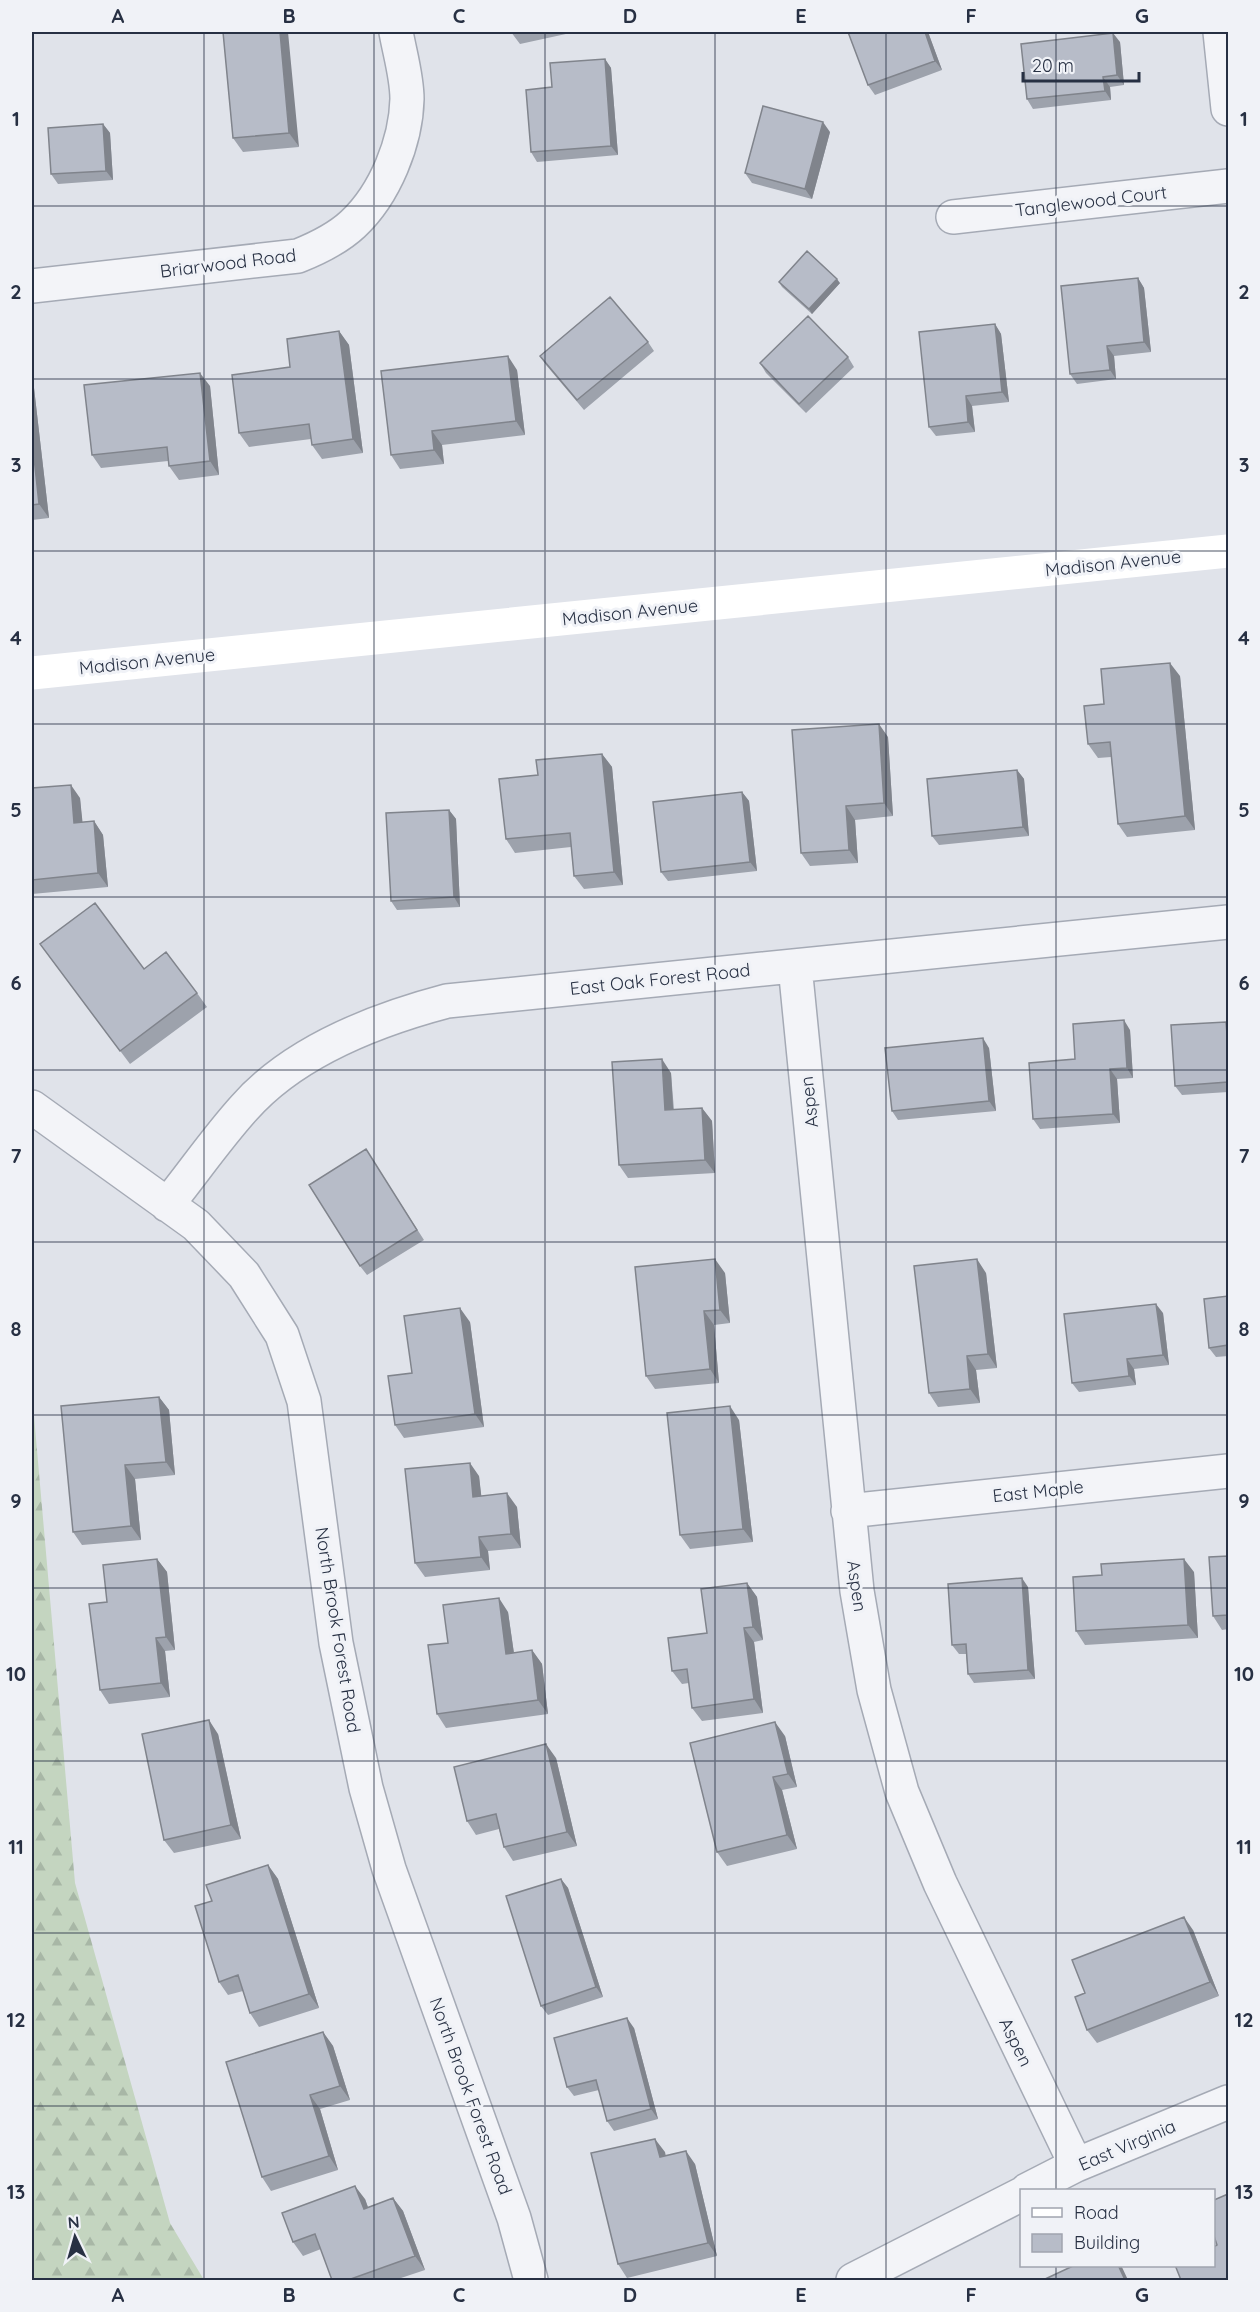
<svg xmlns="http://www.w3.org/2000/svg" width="1260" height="2312" viewBox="0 0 1260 2312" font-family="Quicksand,sans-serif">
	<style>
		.forest { fill: url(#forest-firs) }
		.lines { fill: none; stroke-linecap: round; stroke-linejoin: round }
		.minor-casing { stroke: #a5aab5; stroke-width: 36 }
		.minor { stroke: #f3f4f8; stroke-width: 33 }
		.secondary { stroke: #fff; stroke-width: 33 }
		.wall { fill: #9da2ac }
		.shaded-wall { fill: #80848c }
		.building { fill: #b7bcc8; stroke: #80848c; stroke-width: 1.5 }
		.grid { fill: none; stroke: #273043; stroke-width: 1.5; stroke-opacity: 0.55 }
		.labels { text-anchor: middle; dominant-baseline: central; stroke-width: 6; stroke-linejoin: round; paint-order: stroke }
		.street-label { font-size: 18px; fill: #273043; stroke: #f0f2f7 }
		.neatline { fill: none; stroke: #273043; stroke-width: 2 }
		.grid-label { font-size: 20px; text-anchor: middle; font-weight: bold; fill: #273043 }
	</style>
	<defs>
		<pattern id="forest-firs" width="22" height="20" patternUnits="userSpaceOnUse" patternTransform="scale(1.5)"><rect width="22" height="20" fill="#c4d5c0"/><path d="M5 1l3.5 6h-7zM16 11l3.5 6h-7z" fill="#a8b7a6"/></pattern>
	</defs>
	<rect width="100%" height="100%" fill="#e0e3ea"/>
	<!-- forest -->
	<path class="forest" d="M32,1415L34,1416L75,1883L170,2223L204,2280H32Z"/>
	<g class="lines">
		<!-- minor casing -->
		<g class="minor-casing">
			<path id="minor" d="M1220,32L1228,109
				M953,217L1228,186
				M32,286L298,256C318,248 337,239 353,224C385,194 406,142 407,99C407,77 400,54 396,32
				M795,966L857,1591L874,1690L902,1792L940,1883L1076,2165
				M32,1107L196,1225L244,1275L282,1335L304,1401L336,1643L366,1788L389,1869L514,2218L531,2280
				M167,1205C193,1173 216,1139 244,1108C294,1051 375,1020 447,1001L1228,922
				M848,1511L1228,1471
				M1027,2190L1076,2165L1228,2102
				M853,2280L1022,2194"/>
		</g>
		<!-- minor -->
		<use href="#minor" class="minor"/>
		<!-- secondary -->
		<path class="secondary" d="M32,673L1228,551"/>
	</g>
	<!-- wall -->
	<path class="wall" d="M223,32L299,147L243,152L233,138Z
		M511,32H575L520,44Z
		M928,32L942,70L875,95L868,85Z
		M1120,42L1124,85L1110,87L1111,100L1033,109L1027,99Z
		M605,59L611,68L618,155L537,162L531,152Z
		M103,124L110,133L113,180L58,184L51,174Z
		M830,132L812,199L752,183L745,173Z
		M1138,278L1144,288L1151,352L1114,356L1116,379L1077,384L1070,374Z
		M779,282L840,283L812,314L782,287Z
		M995,324L1001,334L1009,402L972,406L975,432L936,436L929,427Z
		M339,331L349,345L363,453L322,459L312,445L311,439L249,447L239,433L290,367Z
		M648,342L654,351L584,410L546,365L540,356Z
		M848,357L854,367L806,413L766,373L760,363Z
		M517,370L525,435L442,445L444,464L400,469L391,455Z
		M32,385L34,388L49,518L32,520Z
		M210,386L219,475L179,480L169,466L168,461L101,468L92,455Z
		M1180,676L1195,830L1127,837L1118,824L1111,757L1098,758L1088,744L1104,704Z
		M888,737L893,816L855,820L858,863L810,866L801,853Z
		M602,754L612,767L623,885L584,889L574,876L571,847L515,853L506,839L538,775Z
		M1017,770L1024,779L1029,836L939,845L932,836Z
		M32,788L80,798L82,822L94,821L103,835L108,887L32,894Z
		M742,792L749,801L757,871L668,881L661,872Z
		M449,810L456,819L460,907L397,910L391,901Z
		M40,944L197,993L207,1007L130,1064Z
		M1226,1022L1228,1026V1092L1182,1095L1175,1086Z
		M1130,1030L1133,1078L1117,1079L1120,1123L1040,1129L1033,1119Z
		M989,1048L996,1111L898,1120L892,1111Z
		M671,1073L674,1110L702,1108L712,1121L715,1173L628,1178L619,1165Z
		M372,1159L424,1240L367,1275L360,1266Z
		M725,1273L730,1323L714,1325L719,1383L655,1389L646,1376Z
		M986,1273L997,1368L976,1370L980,1403L938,1407L929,1393Z
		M1228,1296V1356L1216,1357L1209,1348Z
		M1163,1313L1169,1365L1134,1369L1136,1385L1079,1392L1072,1383Z
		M470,1322L484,1427L404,1438L395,1425L412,1373Z
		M159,1397L169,1410L175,1475L135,1479L141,1540L82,1545L73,1532Z
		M739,1420L753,1542L690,1549L680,1535Z
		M479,1476L481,1496L517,1507L521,1548L488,1551L490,1570L425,1577L415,1563Z
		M1228,1556V1629L1222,1630L1213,1616Z
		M157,1559L167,1572L175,1650L165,1651L170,1697L109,1704L100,1690L107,1602Z
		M1194,1572L1198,1638L1085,1645L1076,1631Z
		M747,1583L757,1597L763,1640L754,1642L763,1713L702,1721L692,1708L689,1683L682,1684L672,1671L707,1633Z
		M1028,1587L1035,1679L974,1683L968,1674L966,1654H959L952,1645Z
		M508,1612L514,1653L532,1650L542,1664L548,1714L446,1728L437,1714L448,1643Z
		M218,1734L241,1839L174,1853L164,1840Z
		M785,1736L797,1787L782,1790L797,1849L727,1866L717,1852Z
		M556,1758L577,1846L513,1861L504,1847L499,1829L476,1835L467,1821Z
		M268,1865L278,1879L319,2008L259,2027L250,2013L243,1991L228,1995L219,1982L212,1901Z
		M561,1879L568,1888L603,1997L548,2015L541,2006Z
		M1193,1930L1219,1996L1097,2043L1087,2030L1085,1993Z
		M634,2028L658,2119L614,2131L607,2121L599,2090L574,2096L567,2087Z
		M323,2032L333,2046L350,2100L320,2109L338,2170L271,2191L262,2177Z
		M665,2152V2156L695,2164L717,2256L627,2278L618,2264Z
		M393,2198L403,2211L425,2270L395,2280H332L321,2249L303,2256L293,2242L365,2199L368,2207Z"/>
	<!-- shaded-wall -->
	<path class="shaded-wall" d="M280,32H288L299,147L289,133Z
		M925,32H928L942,70L935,61Z
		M1113,33L1120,42L1124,85L1117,75Z
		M605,59L611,68L618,155L611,146Z
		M1103,77L1110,87L1111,100L1105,91Z
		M823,122L830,132L812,199L805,189Z
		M103,124L110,133L113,180L106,171Z
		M1138,278L1144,288L1151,352L1144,342Z
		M837,279L840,283L812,314L809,309Z
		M995,324L1001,334L1009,402L1002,392Z
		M339,331L349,345L363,453L353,439Z
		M1107,346L1114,356L1116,379L1110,370Z
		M508,356L517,370L525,435L516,421Z
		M200,373L210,386L219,475L210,461Z
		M32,385L34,388L49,518L39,504L32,439Z
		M966,396L972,406L975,432L968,422Z
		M432,431L442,445L444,464L434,450Z
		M1170,663L1180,676L1195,830L1185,816Z
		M879,724L888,737L893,816L884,803Z
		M602,754L612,767L623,885L614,872Z
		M1017,770L1024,779L1029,836L1023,827Z
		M71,785L80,798L84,836L74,823Z
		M742,792L749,801L757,871L750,862Z
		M846,806L855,820L858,863L849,850Z
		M449,810L456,819L460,907L454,897Z
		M94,821L103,835L108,887L98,873Z
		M1124,1020L1130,1030L1133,1078L1127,1068Z
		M1226,1022L1228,1026V1036L1227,1034Z
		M983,1038L989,1048L996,1111L989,1101Z
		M662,1059L671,1073L674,1124L665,1110Z
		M1110,1069L1117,1079L1120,1123L1113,1114Z
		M702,1108L712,1121L715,1173L705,1160Z
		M715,1259L725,1273L730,1323L720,1310Z
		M977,1259L986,1273L997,1368L988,1354Z
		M1156,1304L1163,1313L1169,1365L1163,1355Z
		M460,1308L470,1322L484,1427L475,1414Z
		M704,1311L714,1325L719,1383L710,1369Z
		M967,1356L976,1370L980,1403L970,1389Z
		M1127,1359L1134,1369L1136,1385L1129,1376Z
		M159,1397L169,1410L175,1475L166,1462Z
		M730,1406L739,1420L753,1542L743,1529Z
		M470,1463L479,1476L483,1510L473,1497Z
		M125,1465L135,1479L141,1540L131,1526Z
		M507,1493L517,1507L521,1548L511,1534Z
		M479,1537L488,1551L490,1570L481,1557Z
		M157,1559L167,1572L175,1650L166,1637Z
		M1184,1559L1194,1572L1198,1638L1188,1625Z
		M1022,1578L1028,1587L1035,1679L1028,1670Z
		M747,1583L757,1597L763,1640L753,1627Z
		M499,1598L508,1612L516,1668L506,1654Z
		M744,1628L754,1642L763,1713L754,1699Z
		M156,1638L165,1651L170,1697L161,1683Z
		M532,1650L542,1664L548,1714L538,1700Z
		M209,1720L218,1734L241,1839L231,1825Z
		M775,1722L785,1736L797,1787L788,1774Z
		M546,1744L556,1758L577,1846L567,1832Z
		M773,1777L782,1790L797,1849L787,1835Z
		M268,1865L278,1879L319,2008L309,1994Z
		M561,1879L568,1888L603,1997L596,1987Z
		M1184,1917L1193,1930L1219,1996L1210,1982Z
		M627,2018L634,2028L658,2119L651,2109Z
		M323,2032L333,2046L350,2100L340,2086Z
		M310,2095L320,2109L338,2170L329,2156Z
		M655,2139L665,2152L669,2171L660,2157Z
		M686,2151L695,2164L717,2256L708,2243Z
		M355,2186L365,2199L373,2222L364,2209Z
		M393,2198L403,2211L425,2270L415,2256Z
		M1118,2265H1121L1128,2280H1125Z"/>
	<!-- building -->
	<path class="building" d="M223,32H280L289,133L233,138Z
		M848,32H925L935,61L868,85Z
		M1113,33L1117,75L1103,77L1105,91L1027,99L1021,44Z
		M605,59L611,146L531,152L526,90L552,87L550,63Z
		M763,106L823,122L805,189L745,173Z
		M103,124L106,171L51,174L48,128Z
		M807,251L837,279L809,309L779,282Z
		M1138,278L1144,342L1107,346L1110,370L1070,374L1061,286Z
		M610,297L648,342L577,400L540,356Z
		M808,316L848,357L799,404L760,363Z
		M995,324L1002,392L966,396L968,422L929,427L919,332Z
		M339,331L353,439L312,445L309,424L239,433L232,375L290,367L287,339Z
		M508,356L516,421L432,431L434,450L391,455L381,371Z
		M200,373L210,461L169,466L167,447L92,455L84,385Z
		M32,439L39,504L32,505Z
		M1170,663L1185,816L1118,824L1110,742L1088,744L1084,706L1104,704L1101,669Z
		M879,724L884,803L846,806L849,850L801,853L792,730Z
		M602,754L614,872L574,876L570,833L506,839L499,779L538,775L536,760Z
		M1017,770L1023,827L932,836L927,779Z
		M71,785L74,823L94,821L98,873L32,880V788Z
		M742,792L750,862L661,872L653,802Z
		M449,810L454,897L391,901L386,813Z
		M95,903L144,969L166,952L197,993L120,1051L40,944Z
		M1124,1020L1127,1068L1110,1069L1113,1114L1033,1119L1029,1063L1075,1059L1073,1024Z
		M1226,1022L1227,1034H1228V1082L1175,1086L1171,1025Z
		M983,1038L989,1101L892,1111L885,1048Z
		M662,1059L665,1110L702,1108L705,1160L619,1165L612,1062Z
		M366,1149L417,1230L360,1266L309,1185Z
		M715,1259L720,1310L704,1311L710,1369L646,1376L635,1267Z
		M977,1259L988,1354L967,1356L970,1389L929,1393L914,1266Z
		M1228,1296V1345L1209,1348L1204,1299Z
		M1156,1304L1163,1355L1127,1359L1129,1376L1072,1383L1064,1314Z
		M460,1308L475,1414L395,1425L388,1376L412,1373L404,1316Z
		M159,1397L166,1462L125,1465L131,1526L73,1532L61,1406Z
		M730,1406L743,1529L680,1535L667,1413Z
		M470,1463L473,1497L507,1493L511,1534L479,1537L481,1557L415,1563L405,1469Z
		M1228,1556V1615L1213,1616L1209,1557Z
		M157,1559L166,1637L156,1638L161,1683L100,1690L89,1604L107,1602L103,1565Z
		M1184,1559L1188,1625L1076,1631L1073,1577L1102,1575L1101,1564Z
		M1022,1578L1028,1670L968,1674L966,1644L952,1645L948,1584Z
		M747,1583L753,1627L744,1628L754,1699L692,1708L687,1669L672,1671L668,1638L707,1633L701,1589Z
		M499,1598L506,1654L532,1650L538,1700L437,1714L428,1645L448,1643L443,1605Z
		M209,1720L231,1825L164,1840L142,1734Z
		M775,1722L788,1774L773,1777L787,1835L717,1852L690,1743Z
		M546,1744L567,1832L504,1847L496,1814L467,1821L454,1767Z
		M268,1865L309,1994L250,2013L238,1975L219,1982L195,1906L212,1901L206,1885Z
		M561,1879L596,1987L541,2006L506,1896Z
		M1184,1917L1210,1982L1087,2030L1075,1997L1085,1993L1072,1960Z
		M627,2018L651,2109L607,2121L596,2080L567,2087L554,2038Z
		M323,2032L340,2086L310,2095L329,2156L262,2177L226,2062Z
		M655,2139L660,2157L686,2151L708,2243L618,2264L591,2153Z
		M355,2186L364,2209L393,2198L415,2256L348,2280H332L315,2234L293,2242L282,2213Z
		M1228,2194V2280H1181L1175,2265H1214V2247L1217,2245L1214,2236V2200Z
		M1075,2265H1118L1125,2280H1043Z"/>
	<!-- grid -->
	<path class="grid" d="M204,32V2280M374,32V2280M545,32V2280M715,32V2280M886,32V2280M1056,32V2190M32,206H1228M32,379H1228M32,551H1228M32,724H1228M32,897H1228M32,1070H1228M32,1242H1228M32,1415H1228M32,1588H1228M32,1761H1228M32,1933H1228M32,2106H1228M1056,2266V2280"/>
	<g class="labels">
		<!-- street labels -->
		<g class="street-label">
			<text transform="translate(1091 201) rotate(-7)">Tanglewood Court</text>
			<text transform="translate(228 263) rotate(-7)">Briarwood Road</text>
			<text transform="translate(1113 563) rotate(-6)">Madison Avenue</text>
			<text transform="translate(630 612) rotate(-6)">Madison Avenue</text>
			<text transform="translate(147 661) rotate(-6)">Madison Avenue</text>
			<text transform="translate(660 979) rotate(-6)">East Oak Forest Road</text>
			<text transform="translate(809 1102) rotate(-96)">Aspen</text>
			<text transform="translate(1038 1491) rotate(-6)">East Maple</text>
			<text transform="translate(857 1586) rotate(82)">Aspen</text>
			<text transform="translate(338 1630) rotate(81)">North Brook Forest Road</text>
			<text transform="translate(1016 2042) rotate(64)">Aspen</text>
			<text transform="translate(471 2096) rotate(70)">North Brook Forest Road</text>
			<text transform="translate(1127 2145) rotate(-23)">East Virginia</text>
		</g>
	</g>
	<!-- border -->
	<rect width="1260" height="2312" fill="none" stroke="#f0f2f7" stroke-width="66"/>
	<!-- legend -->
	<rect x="1020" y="2189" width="195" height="78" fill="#f0f2f7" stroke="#a0a4af" stroke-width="1.5"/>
	<rect x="1032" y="2208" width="30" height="9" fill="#ffffff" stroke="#a0a4af" stroke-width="1.5"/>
	<text x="1074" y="2219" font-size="18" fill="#273043">Road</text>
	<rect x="1032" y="2234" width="30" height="18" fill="#b7bcc8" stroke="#a0a4af" stroke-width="1.5"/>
	<text x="1074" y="2249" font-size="18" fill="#273043">Building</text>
	<!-- north arrow -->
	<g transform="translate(75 2237) rotate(355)" stroke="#f0f2f7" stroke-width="4.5" paint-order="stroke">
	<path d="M0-4.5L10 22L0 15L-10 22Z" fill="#273043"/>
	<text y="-9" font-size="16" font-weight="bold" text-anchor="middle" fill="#273043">N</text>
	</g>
	<!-- scale -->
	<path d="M1023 72v9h116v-9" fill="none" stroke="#273043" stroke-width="3"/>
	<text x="1032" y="72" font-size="18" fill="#273043" stroke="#f0f2f7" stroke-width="4.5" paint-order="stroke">20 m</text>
	<rect x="33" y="33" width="1194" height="2246" class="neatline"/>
	<g class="grid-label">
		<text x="118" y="23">A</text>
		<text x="289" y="23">B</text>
		<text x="459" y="23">C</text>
		<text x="630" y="23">D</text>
		<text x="801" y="23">E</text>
		<text x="971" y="23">F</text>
		<text x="1142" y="23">G</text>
		<text x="16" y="126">1</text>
		<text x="1244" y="126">1</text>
		<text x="16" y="299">2</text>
		<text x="1244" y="299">2</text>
		<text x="16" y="472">3</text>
		<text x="1244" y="472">3</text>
		<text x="16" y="645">4</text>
		<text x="1244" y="645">4</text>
		<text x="16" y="817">5</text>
		<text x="1244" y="817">5</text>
		<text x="16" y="990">6</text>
		<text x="1244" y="990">6</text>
		<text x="16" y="1163">7</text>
		<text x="1244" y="1163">7</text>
		<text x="16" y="1336">8</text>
		<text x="1244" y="1336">8</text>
		<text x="16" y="1508">9</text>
		<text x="1244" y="1508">9</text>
		<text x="16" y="1681">10</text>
		<text x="1244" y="1681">10</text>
		<text x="16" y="1854">11</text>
		<text x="1244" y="1854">11</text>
		<text x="16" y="2027">12</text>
		<text x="1244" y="2027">12</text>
		<text x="16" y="2199">13</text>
		<text x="1244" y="2199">13</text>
		<text x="118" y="2302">A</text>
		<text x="289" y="2302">B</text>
		<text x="459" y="2302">C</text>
		<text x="630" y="2302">D</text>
		<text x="801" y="2302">E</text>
		<text x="971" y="2302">F</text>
		<text x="1142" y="2302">G</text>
	</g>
</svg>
